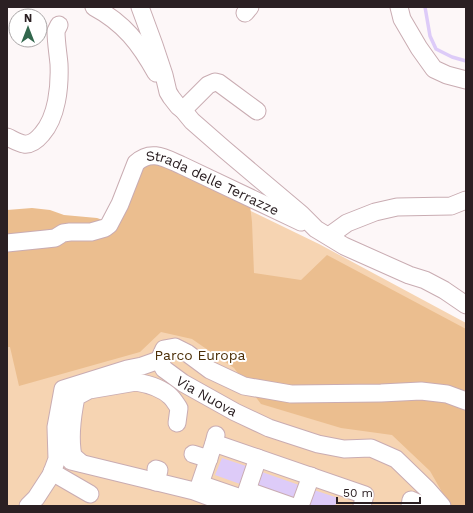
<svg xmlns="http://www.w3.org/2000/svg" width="473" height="513" viewBox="0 0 473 513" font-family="'Work Sans',sans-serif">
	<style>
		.green { fill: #f6d4b2 }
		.forest { fill: #ebbe8f }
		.water { fill: #ddcbf8 }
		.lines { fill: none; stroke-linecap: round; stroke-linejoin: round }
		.stream { stroke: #ddcbf8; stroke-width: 3.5 }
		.minor-casing { stroke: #c9acb2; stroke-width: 19 }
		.minor { stroke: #fff; stroke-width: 17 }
		.labels { text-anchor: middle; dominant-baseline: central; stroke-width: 4; stroke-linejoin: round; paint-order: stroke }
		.street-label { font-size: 14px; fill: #2b2023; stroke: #fff }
		.park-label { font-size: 14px; fill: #4b2e07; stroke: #fff }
	</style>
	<rect width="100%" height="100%" fill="#fdf7f8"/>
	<!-- green -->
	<path class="green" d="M160,167L319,244L466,323V482L449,506H7V246L117,229Z"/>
	<!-- forest -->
	<path class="forest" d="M150,163H158L250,205L252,222L254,273L301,280L327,255L466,329V506H450L430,471L392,435L341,428L261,404L234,368L192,339L161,332L140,352L19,386L10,347H7V210L32,208L50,210L64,215L97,218L114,224C126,205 137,187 143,167Z"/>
	<!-- water -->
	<path class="water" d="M222,458L246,466L240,484L215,475Z
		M262,472L299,485L293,502L256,489Z
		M314,490L338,498L335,506H308Z"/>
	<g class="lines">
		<!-- stream -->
		<path class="stream" d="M425,7L430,36L436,49L452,57L466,61"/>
		<!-- minor casing -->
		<g class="minor-casing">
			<g id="minor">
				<path d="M94,7C124,23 140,44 156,73"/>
				<path d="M140,7L154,45L164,75L168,92L171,97L178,106L183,110L192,121L224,149L301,214L316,229L344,246L409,275L425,280L444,290L466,305"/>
				<path d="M399,7L402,19L419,48L434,69L447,75L466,80"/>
				<path d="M245,13L250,7"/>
				<path d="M183,110L208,85L215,82L219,83L257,111"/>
				<path d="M7,137C12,139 18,143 24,144C31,145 37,140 42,134C57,117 60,87 59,64C58,53 56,42 56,31L59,25"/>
				<path d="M329,236L347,223L375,212L397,207L451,206L466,200"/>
				<path id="s1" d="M7,243L46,239L55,238L63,233L70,232H91L105,228L109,225L120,204L136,163C151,149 165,158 181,165L301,222"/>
				<path id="s2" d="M159,360L164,369L183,383L235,412L269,428L318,444L344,449L371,448L396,459L427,489L442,506"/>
				<path d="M159,360L164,349L175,347L187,353L210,370L244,386L291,394L381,393L421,391L447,394L466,401"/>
				<path d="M216,435L214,443L200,484L264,506"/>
				<path d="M214,443L365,495L362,506"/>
				<path d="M193,454L209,459"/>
				<path d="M71,461L194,491L234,506"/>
				<path d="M81,463L73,456C69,437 72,417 76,397L89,390L136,382C148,384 163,389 171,397C174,400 176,404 179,408L177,423"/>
				<path d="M156,469L159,470L156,482"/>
				<path d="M52,472L90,494"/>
				<path d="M254,493L291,506"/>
				<path d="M244,499L258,458"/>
				<path d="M28,506L36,498L51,475L57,459L56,427L63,389L127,369L142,366L159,360"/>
				<path d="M300,506L311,476"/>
				<path d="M410,506L411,500L418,503L422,506"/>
			</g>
		</g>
		<!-- minor -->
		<use href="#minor" class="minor"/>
	</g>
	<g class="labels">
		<!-- street labels -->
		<g class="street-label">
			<text stroke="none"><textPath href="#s1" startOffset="257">Strada delle Terrazze</textPath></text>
			<text stroke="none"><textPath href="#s2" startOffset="61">Via Nuova</textPath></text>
		</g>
		<!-- park labels -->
		<g class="park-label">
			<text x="200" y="355">Parco Europa</text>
		</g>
	</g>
	<!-- border -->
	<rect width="473" height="513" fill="none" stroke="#2b2023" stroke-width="16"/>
	<!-- north arrow -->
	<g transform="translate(28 28)"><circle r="19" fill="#ffffff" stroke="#aaa6a7"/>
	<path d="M0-3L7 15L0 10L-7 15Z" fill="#32674d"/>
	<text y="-6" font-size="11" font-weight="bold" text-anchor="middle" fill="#2b2023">N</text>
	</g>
	<!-- scale -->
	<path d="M337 497v6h83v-6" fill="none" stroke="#2b2023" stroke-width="2"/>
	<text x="343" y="497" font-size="12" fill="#2b2023" stroke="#ffffff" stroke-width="3" paint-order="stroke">50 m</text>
</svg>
